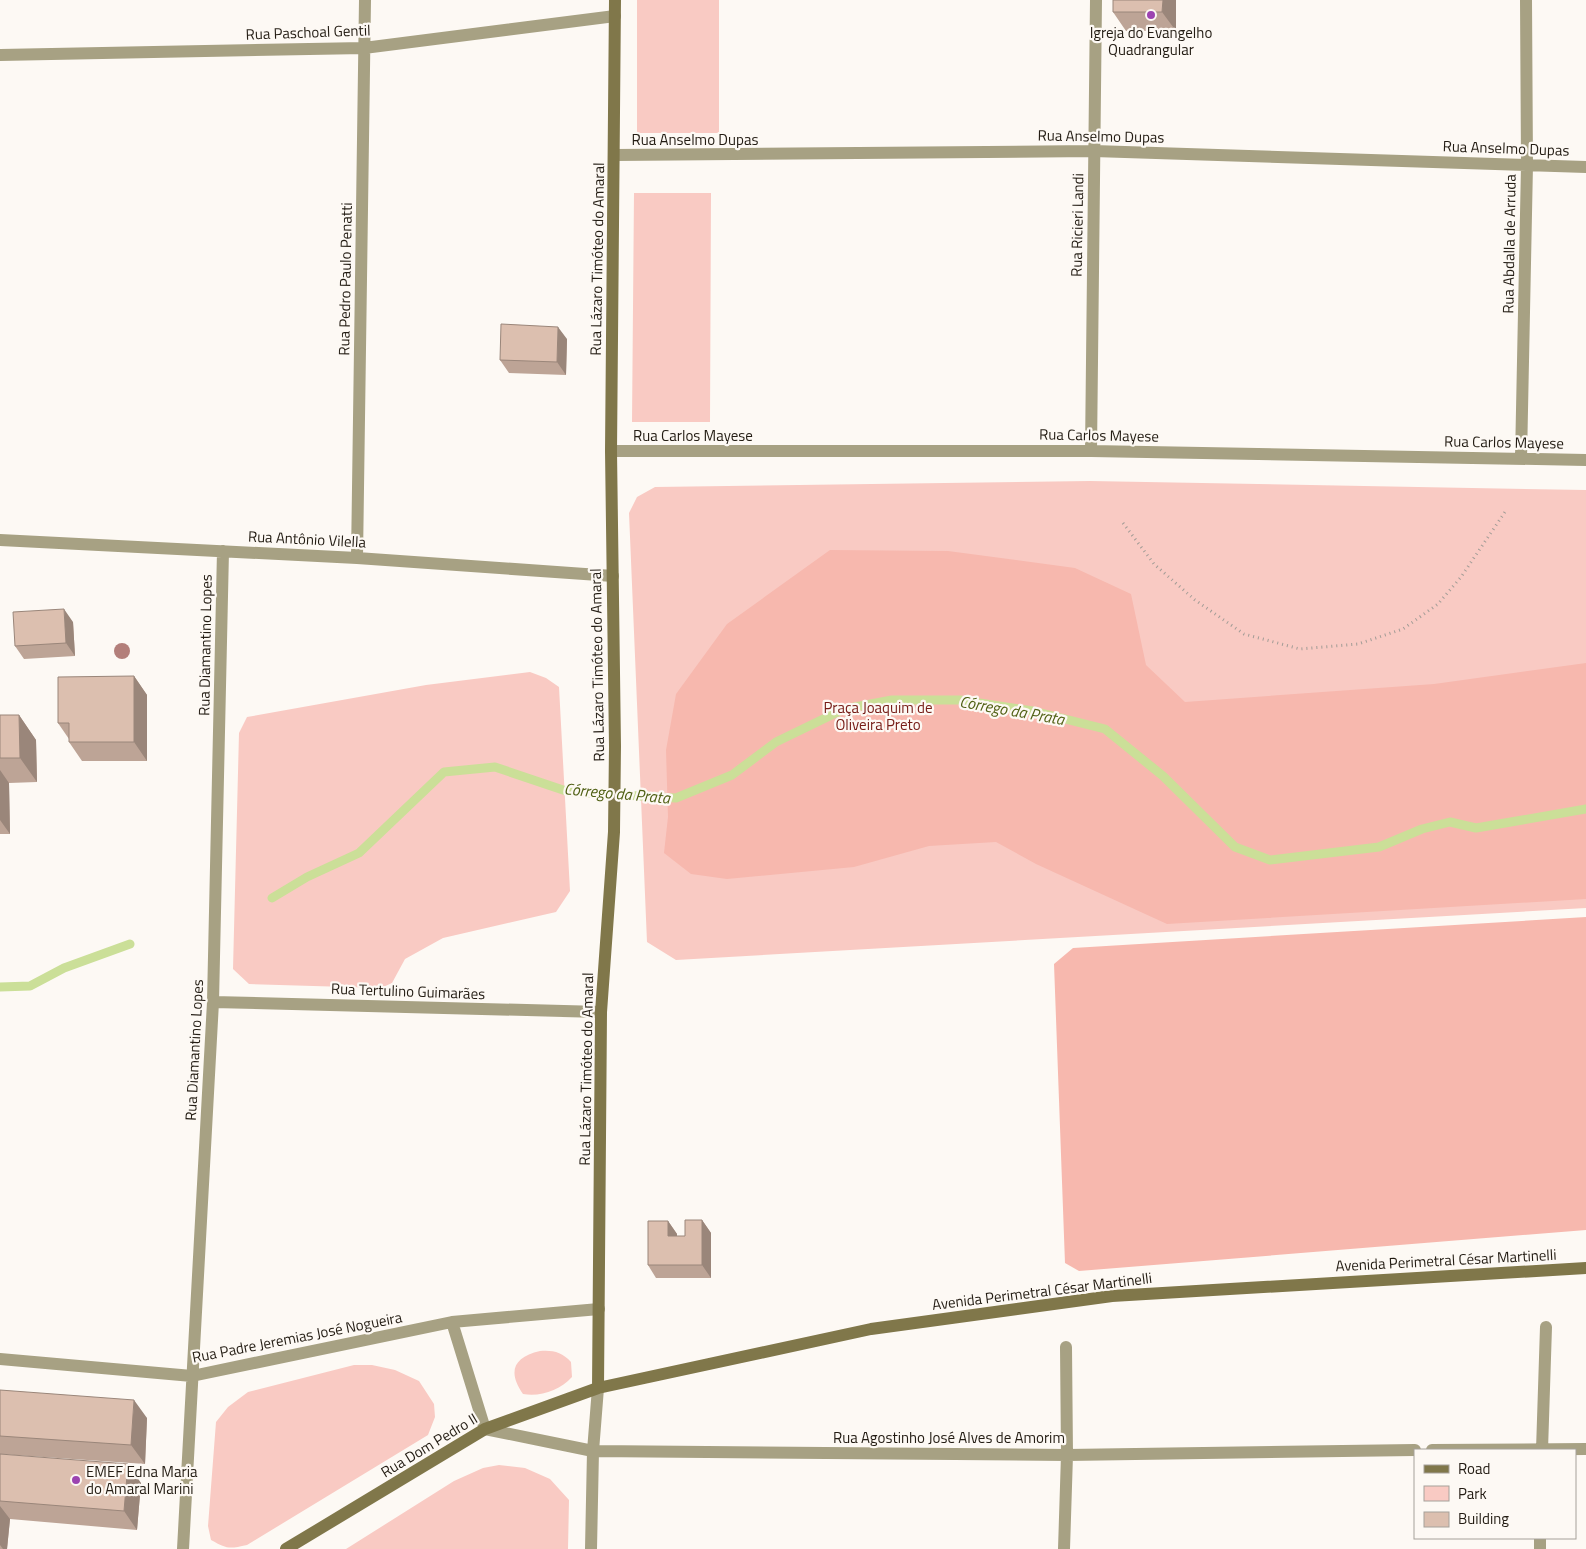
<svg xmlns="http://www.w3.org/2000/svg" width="1586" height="1549" viewBox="0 0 1586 1549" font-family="'Titillium Web',sans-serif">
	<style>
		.green { fill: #f9cac3 }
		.forest { fill: #f7b8ae }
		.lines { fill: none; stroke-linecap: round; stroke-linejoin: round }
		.stream { stroke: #cbdf98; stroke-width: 9 }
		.path { stroke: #a29c96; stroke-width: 3; stroke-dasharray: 1 4; stroke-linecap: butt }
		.minor { stroke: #a7a183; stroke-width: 12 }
		.secondary { stroke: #80774a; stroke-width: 12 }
		.tree { fill: #b37f7a }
		.wall { fill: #bda496 }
		.shaded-wall { fill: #9a867a }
		.building { fill: #dcbfaf; stroke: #9a867a }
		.poi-dot { fill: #9c44b1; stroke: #fdf9f4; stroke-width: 2 }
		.labels { text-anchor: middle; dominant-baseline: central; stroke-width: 4.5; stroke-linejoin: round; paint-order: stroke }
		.street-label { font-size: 15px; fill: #231c13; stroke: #fdf9f4 }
		.poi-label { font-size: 15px; fill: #231c13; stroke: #fdf9f4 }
		.park-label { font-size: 15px; fill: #761c16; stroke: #fdf9f4 }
		.water-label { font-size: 16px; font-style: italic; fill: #506014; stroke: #fdf9f4 }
	</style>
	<rect width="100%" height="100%" fill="#fdf9f4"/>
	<!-- green -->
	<path class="green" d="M637,0H719V133H637Z
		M634,193H711L710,422H632Z
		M1090,481L1586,490V908L676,960L647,942L629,513L637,497L655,487Z
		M530,672L546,678L559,687L570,891L556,912L443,938L405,959L392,983L381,988L249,984L233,969L239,733L247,717L426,685Z
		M540,1351C553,1350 562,1352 571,1362L572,1377C560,1390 541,1397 523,1394C507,1371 514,1357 540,1351Z
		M354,1365H372L395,1370L419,1381L434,1404L435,1417L428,1435L247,1545C229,1549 227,1549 211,1540L208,1526L216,1422L228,1407L248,1392Z
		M499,1465L525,1468L550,1479L569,1500L568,1549H346L454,1481L483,1468Z"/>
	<!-- forest -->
	<path class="forest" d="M830,550L948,551L1075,568L1131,594L1146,665L1185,702L1434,684L1586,663V899L1167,924L1036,864L996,842L929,846L854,867L727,879L691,874L664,853L668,817L666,750L676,694L727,624Z
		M1586,917V1230L1079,1271L1065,1263L1054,964L1073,948Z"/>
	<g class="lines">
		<!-- stream -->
		<path class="stream" d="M272,898L307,877L359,853L444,772L495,767L569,792L676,798L732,775L776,742L844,709L892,700H960L1033,711L1105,729L1163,776L1235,847L1270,860L1379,847L1422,829L1450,822L1476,828L1586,809
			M0,987L30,986L64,968L130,944"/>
		<!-- path -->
		<path class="path" d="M1123,523L1154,564L1195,600L1244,634L1300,649L1358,644L1403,629L1438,604L1461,577L1507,509"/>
		<!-- minor -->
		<path class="minor" d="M0,55L364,48L615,16
			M615,155L1094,151L1586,167
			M611,451H1091L1586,460
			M1091,451L1096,0
			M1521,459L1527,165L1526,0
			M0,540L357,558L613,576
			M357,558L365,0
			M213,1002L601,1012
			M452,1322L485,1429L593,1451L1067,1455L1415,1450
			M0,1359L192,1376L452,1322L599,1309
			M1432,1450L1586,1449
			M1542,1450L1546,1327
			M183,1549L213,1002L223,551
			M591,1549L593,1451L598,1388
			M1064,1549L1067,1455L1066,1347
			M1540,1549V1538"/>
		<!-- secondary -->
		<path class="secondary" d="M598,1388L601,1012L614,832L615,746L611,451L615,0
			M286,1549L485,1429L598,1388L871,1329L1112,1296L1586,1268"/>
	</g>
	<!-- trees -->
	<circle class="tree" cx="122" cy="651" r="8"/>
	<!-- wall -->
	<path class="wall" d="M1113,0H1176V31H1126L1113,12Z
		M567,339L566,375L509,373L500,360Z
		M73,622L75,656L24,659L15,646Z
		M134,676L147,695V761H82L69,742V739L58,723Z
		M0,715H19L36,740L37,782L9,783L10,834H0Z
		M702,1220L711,1233V1278H656L648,1265L668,1221L677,1234V1236H685Z
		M0,1390L147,1418L145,1464L0,1454Z
		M0,1454L141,1483L137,1530L10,1519L7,1549H0Z"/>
	<!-- shaded-wall -->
	<path class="shaded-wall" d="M1163,0H1176V31L1162,12Z
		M558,327L567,339L566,375L557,362Z
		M64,609L73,622L75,656L66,643Z
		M134,676L147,695V761L134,742Z
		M19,715L36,740L37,782L20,758Z
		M0,770L9,783L10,834L0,820Z
		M702,1220L711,1233V1278L702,1265Z
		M668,1221L677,1234V1249L668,1236Z
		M134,1400L147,1418L145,1464L131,1445Z
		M128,1464L141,1483L137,1530L124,1511Z
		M0,1506L10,1519L7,1549H3L0,1545Z"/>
	<!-- building -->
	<path class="building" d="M1113,0H1163L1162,12H1113Z
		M501,324L558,327L557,362L500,360Z
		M64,609L66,643L15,646L13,612Z
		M134,676V742H69V723H58V677Z
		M0,715H19L20,758H0Z
		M685,1220H702V1265H648V1221H668V1236H685Z
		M0,1390L134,1400L131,1445L0,1436Z
		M0,1454L128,1464L124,1511L0,1501Z"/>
	<!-- markers -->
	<g class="poi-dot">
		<circle cx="1151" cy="15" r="5"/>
		<circle cx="76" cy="1480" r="5"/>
	</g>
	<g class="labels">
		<!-- street labels -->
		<g class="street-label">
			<text transform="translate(308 32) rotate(-2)">Rua Paschoal Gentil</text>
			<text transform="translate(1101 136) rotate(1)">Rua Anselmo Dupas</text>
			<text x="695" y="139">Rua Anselmo Dupas</text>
			<text transform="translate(1506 148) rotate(2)">Rua Anselmo Dupas</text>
			<text transform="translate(1077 225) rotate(-89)">Rua Ricieri Landi</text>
			<text transform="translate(1509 244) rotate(-89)">Rua Abdalla de Arruda</text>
			<text transform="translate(597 259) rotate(-89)">Rua Lázaro Timóteo do Amaral</text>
			<text transform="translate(345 279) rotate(-89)">Rua Pedro Paulo Penatti</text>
			<text x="693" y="435">Rua Carlos Mayese</text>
			<text transform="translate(1099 435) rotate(1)">Rua Carlos Mayese</text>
			<text transform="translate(1504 442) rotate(1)">Rua Carlos Mayese</text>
			<text transform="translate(307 539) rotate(3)">Rua Antônio Vilella</text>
			<text transform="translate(205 645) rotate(-89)">Rua Diamantino Lopes</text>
			<text transform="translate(597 665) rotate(-91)">Rua Lázaro Timóteo do Amaral</text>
			<text transform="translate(408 991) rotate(2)">Rua Tertulino Guimarães</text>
			<text transform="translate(194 1050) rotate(-87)">Rua Diamantino Lopes</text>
			<text transform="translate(586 1069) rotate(-89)">Rua Lázaro Timóteo do Amaral</text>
			<text transform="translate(1446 1260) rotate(-3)">Avenida Perimetral César Martinelli</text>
			<text transform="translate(1042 1291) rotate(-7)">Avenida Perimetral César Martinelli</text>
			<text transform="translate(297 1337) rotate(-11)">Rua Padre Jeremias José Nogueira</text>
			<text x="949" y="1437">Rua Agostinho José Alves de Amorim</text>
			<text transform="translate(429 1445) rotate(-31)">Rua Dom Pedro II</text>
		</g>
		<!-- poi labels -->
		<g class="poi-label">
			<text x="1151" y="32">Igreja do Evangelho<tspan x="1151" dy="17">Quadrangular</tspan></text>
			<text x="86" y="1471" text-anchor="start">EMEF Edna Maria<tspan x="86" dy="17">do Amaral Marini</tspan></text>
		</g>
		<!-- park labels -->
		<g class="park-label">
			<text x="878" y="707">Praça Joaquim de<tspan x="878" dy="17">Oliveira Preto</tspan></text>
		</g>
		<!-- water labels -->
		<g class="water-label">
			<text transform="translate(1012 710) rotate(10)">Córrego da Prata</text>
			<text transform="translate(617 793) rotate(5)">Córrego da Prata</text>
		</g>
	</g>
	<!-- legend -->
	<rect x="1414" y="1449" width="162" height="90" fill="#fdf9f4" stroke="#a6a19a"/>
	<rect x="1424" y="1465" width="25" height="8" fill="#80774a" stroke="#a6a19a"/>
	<text x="1458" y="1474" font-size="15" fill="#231c13">Road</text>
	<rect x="1424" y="1486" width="25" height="15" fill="#f9cac3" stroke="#a6a19a"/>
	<text x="1458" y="1499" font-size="15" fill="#231c13">Park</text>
	<rect x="1424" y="1512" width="25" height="15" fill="#dcbfaf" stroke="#a6a19a"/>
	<text x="1458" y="1524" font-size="15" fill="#231c13">Building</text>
</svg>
